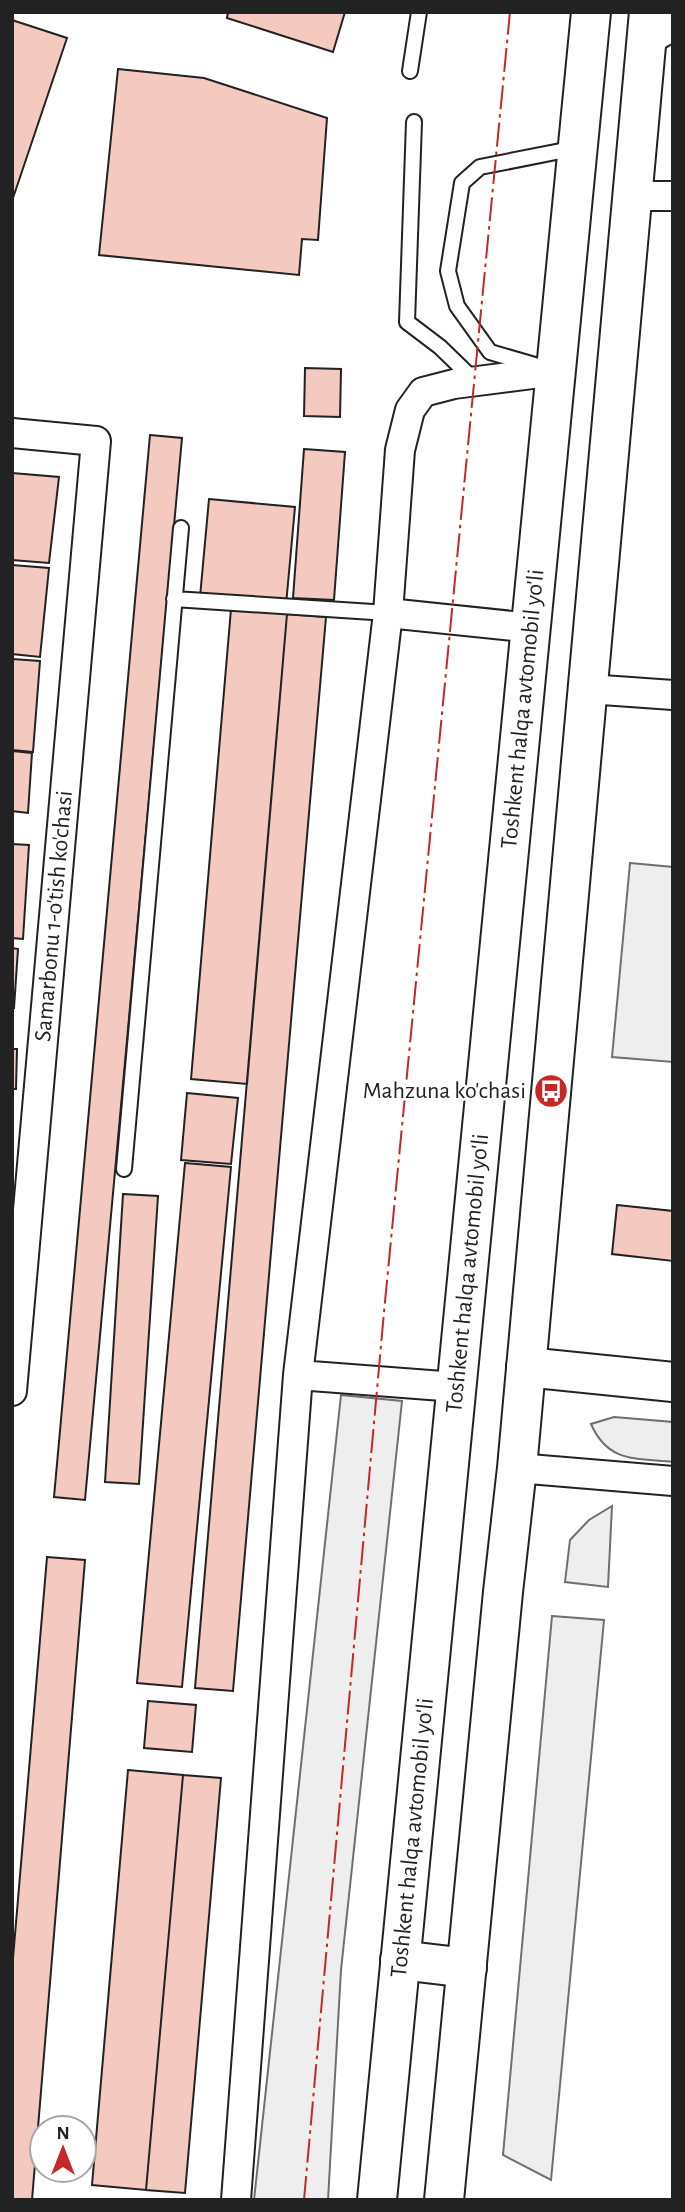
<svg xmlns="http://www.w3.org/2000/svg" width="685" height="2212" viewBox="0 0 685 2212" font-family="'Alegreya Sans',sans-serif">
	<style>
		.green { fill: #eee; stroke: #6f6f6f; stroke-width: 2 }
		.building { fill: #f3c9c0; stroke: #222; stroke-width: 2 }
		.lines { fill: none; stroke-linecap: round; stroke-linejoin: round }
		.lane-casing { stroke: #222; stroke-width: 18 }
		.street-casing { stroke: #222; stroke-width: 32 }
		.secondary-casing { stroke: #222; stroke-width: 42 }
		.highway-casing { stroke: #222; stroke-width: 42 }
		.lane { stroke: #fff; stroke-width: 14 }
		.street { stroke: #fff; stroke-width: 28 }
		.secondary { stroke: #fff; stroke-width: 38 }
		.highway { stroke: #fff; stroke-width: 38 }
		.power { stroke: #c62828; stroke-width: 2; stroke-dasharray: 24 5 3.5 5; stroke-linecap: butt }
		.labels { text-anchor: middle; dominant-baseline: central; stroke-width: 5; stroke-linejoin: round; paint-order: stroke }
		.street-label { font-size: 24px; fill: #222; stroke: #fff }
		.poi-label { font-size: 24px; fill: #222; stroke: #fff; text-anchor: end }
	</style>
	<rect width="100%" height="100%" fill="#fff"/>
	<!-- green -->
	<path class="green" d="M630,863L673,867V1062L612,1057Z
		M341,1395L402,1401L341,1970L328,2200H254Z
		M614,1417L673,1422V1462C636,1458 608,1463 591,1424Z
		M612,1506L608,1587L565,1582L570,1540L589,1520Z
		M552,1616L604,1620L551,2180L503,2155Z"/>
	<!-- building -->
	<path class="building" d="M228,12H345L333,52L227,18Z
		M12,20L67,38L12,201Z
		M118,69L204,78L327,118L318,240L302,239L299,275L99,255Z
		M305,368L341,369L340,417L304,416Z
		M150,435L182,438L85,1500L54,1497Z
		M304,449L345,452L334,600L293,598Z
		M12,473L59,477L49,563L12,560Z
		M209,499L295,507L286,605L200,597Z
		M12,565L49,568L40,657L12,654Z
		M231,609L287,614L247,1084L191,1079Z
		M287,614L326,617L233,1691L195,1688Z
		M12,659L40,661L33,752L12,750Z
		M12,751L32,753L28,813L12,811Z
		M12,844L29,845L23,939L12,938Z
		M12,948L18,949L14,1008H12Z
		M12,1049H17L16,1089H12Z
		M187,1093L238,1098L231,1164L181,1160Z
		M185,1163L231,1167L182,1687L137,1683Z
		M123,1194L158,1196L139,1484L105,1482Z
		M617,1205L673,1211V1261L612,1254Z
		M47,1557L85,1560L32,2200H12V1970Z
		M148,1701L196,1705L192,1752L144,1748Z
		M128,1770L183,1775L146,2190L92,2185Z
		M183,1775L221,1778L185,2193L146,2190Z"/>
	<g class="lines">
		<!-- lane casing -->
		<g class="lane-casing">
			<path id="lane" d="M410,71L419,12
				M414,122L407,322L440,347L474,380
				M538,366L490,352L457,306L448,271L462,183L480,167L576,148
				M174,599L388,613
				M124,1169L181,528"/>
		</g>
		<!-- street casing -->
		<g class="street-casing">
			<path id="street" d="M646,42L673,26
				M633,196H673
				M12,433L96,441L12,1391
				M388,613L532,628
				M588,689L673,695
				M298,1375L456,1387
				M517,1468L673,1481
				M236,2200L298,1375L388,613L400,450L410,410L423,392L454,384L556,371"/>
		</g>
		<!-- secondary casing -->
		<g class="secondary-casing">
			<path id="secondary" d="M526,1367L673,1382"/>
		</g>
		<!-- highway casing -->
		<g class="highway-casing">
			<g id="highway">
				<path d="M400,1960L467,1968"/>
				<path id="s1" d="M377,2200L591,12"/>
				<path d="M444,2200L503,1592L517,1468L649,12"/>
			</g>
		</g>
		<!-- lane -->
		<use href="#lane" class="lane"/>
		<!-- street -->
		<use href="#street" class="street"/>
		<!-- secondary -->
		<use href="#secondary" class="secondary"/>
		<!-- highway -->
		<use href="#highway" class="highway"/>
		<!-- power -->
		<path class="power" d="M304,2200L384,1312L510,12"/>
	</g>
	<!-- icons -->
	<defs>
		<g id="bus-disc" transform="scale(1.75)"><circle r="9.5" fill="#c62828" stroke="#fff"/><path d="M-5-6H5V4H4V6H2V4H-2V6H-4V4H-5ZM-3.5-4V0h7V-4ZM-3.5 1.2v1.5H-2V1.2ZM2 1.2v1.5H3.5V1.2Z" fill="#fff"/></g>
	</defs>
	<g fill-rule="evenodd">
		<use href="#bus-disc" x="551" y="1091"/>
	</g>
	<g class="labels">
		<!-- street labels -->
		<g class="street-label">
			<text stroke="none"><textPath href="#s1" startOffset="1498">Toshkent halqa avtomobil yo'li</textPath></text>
			<text transform="translate(54 916) rotate(-85)">Samarbonu 1-o'tish ko'chasi</text>
			<text stroke="none"><textPath href="#s1" startOffset="931">Toshkent halqa avtomobil yo'li</textPath></text>
			<text stroke="none"><textPath href="#s1" startOffset="364">Toshkent halqa avtomobil yo'li</textPath></text>
		</g>
		<!-- poi labels -->
		<g class="poi-label">
			<text x="526" y="1091">Mahzuna ko'chasi</text>
		</g>
	</g>
	<!-- border -->
	<rect width="685" height="2212" fill="none" stroke="#222222" stroke-width="28"/>
	<!-- north arrow -->
	<g transform="translate(63 2149)"><circle r="33" fill="#ffffff" stroke="#a7a7a7" stroke-width="2"/>
	<path d="M0-5L12 26L0 18L-12 26Z" fill="#c62828"/>
	<text y="-10" font-size="19" font-weight="bold" text-anchor="middle" fill="#222222">N</text>
	</g>
</svg>
